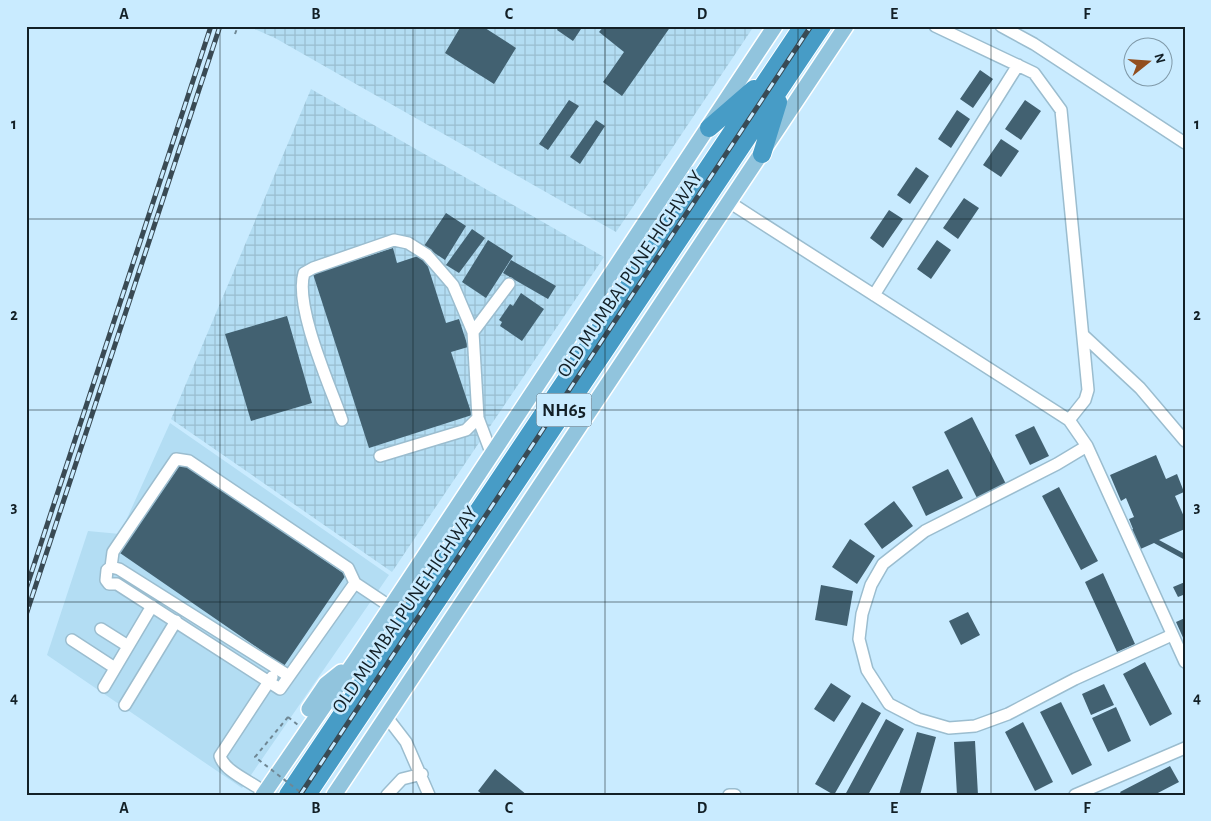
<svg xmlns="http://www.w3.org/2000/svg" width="1211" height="821" viewBox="0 0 1211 821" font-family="'Alegreya Sans',sans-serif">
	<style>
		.built { fill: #b3ddf3 }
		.industrial { fill: url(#industrial-grid) }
		.building { fill: #426171 }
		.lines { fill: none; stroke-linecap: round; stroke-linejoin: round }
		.minor-casing { stroke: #9bbdcf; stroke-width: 14 }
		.major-casing { stroke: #fff; stroke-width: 18 }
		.highway-casing { stroke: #fff; stroke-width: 20 }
		.path { stroke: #6f8794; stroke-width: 2; stroke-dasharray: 4 4; stroke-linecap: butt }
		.minor { stroke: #fff; stroke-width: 11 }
		.major { stroke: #91c4dd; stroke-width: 15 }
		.highway { stroke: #479cc6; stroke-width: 18 }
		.rail-casing { stroke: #394a54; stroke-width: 5 }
		.rail { stroke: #c9ebff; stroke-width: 3; stroke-dasharray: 9; stroke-linecap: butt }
		.path-bridge { stroke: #6f8794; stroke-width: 2; stroke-dasharray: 4 4; stroke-linecap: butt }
		.grid { fill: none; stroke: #132027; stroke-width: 1; stroke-opacity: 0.55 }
		.labels { text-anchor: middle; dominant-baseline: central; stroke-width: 5; stroke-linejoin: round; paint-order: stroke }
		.shield { fill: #c9ebff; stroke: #4a5d68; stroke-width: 1 }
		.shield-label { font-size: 19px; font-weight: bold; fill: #132027 }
		.street-label { font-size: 20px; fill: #132027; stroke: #c9ebff }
		.neatline { fill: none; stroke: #132027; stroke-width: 2 }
		.grid-label { font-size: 16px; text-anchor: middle; font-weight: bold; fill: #132027 }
	</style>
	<defs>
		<pattern id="industrial-grid" width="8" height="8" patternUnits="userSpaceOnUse" patternTransform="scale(1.25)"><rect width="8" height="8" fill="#b3ddf3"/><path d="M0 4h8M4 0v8" fill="none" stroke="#99bdd0"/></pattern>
	</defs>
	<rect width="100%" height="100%" fill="#c9ebff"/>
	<!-- built -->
	<path class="built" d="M170,423L389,575L242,788L47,655L88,531L120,534Z"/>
	<!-- industrial -->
	<path class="industrial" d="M248,26H754L616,232L275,38Z
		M311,89L604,257L392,572L171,419Z"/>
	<!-- building -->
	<path class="building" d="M461,26H482L516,48L494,84L445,53Z
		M559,26H583L573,41L557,30Z
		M604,26H635L639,29L641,26H671L622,96L603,82L624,52L599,32Z
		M980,70L993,79L973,108L960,99Z
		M569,100L579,106L548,150L539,144Z
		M1025,100L1041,111L1021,140L1005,129Z
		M957,110L970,119L951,148L938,139Z
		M596,120L605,126L580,164L570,157Z
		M1001,139L1019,151L1001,177L983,165Z
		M916,167L929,176L910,204L897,195Z
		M964,198L979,208L958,239L943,228Z
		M889,210L903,219L883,248L870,238Z
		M446,213L466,226L445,260L424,246Z
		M472,229L485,238L459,273L446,265Z
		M488,240L513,256L486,298L462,282Z
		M937,240L951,250L931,279L917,269Z
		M393,248L397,263L424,254L446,323L459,319L468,347L451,352L472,415L369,448L313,274Z
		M511,260L556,286L548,299L503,273Z
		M521,293L544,309L522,341L500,326L502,322L499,320L510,304L513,306Z
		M287,316L312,403L251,421L225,334Z
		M972,417L1007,486L978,500L944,432Z
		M1034,426L1049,456L1030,465L1015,435Z
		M1156,455L1166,479L1177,474L1184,492L1175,496L1185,519V529L1159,540L1185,554V560L1154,543L1136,551L1128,531L1133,529L1129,519L1134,517L1126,498L1121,501L1110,475Z
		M182,462L346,575L284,666L120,553Z
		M948,469L963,498L926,516L912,487Z
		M1059,487L1098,561L1081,570L1042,496Z
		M894,501L913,526L882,549L864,524Z
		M850,539L875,556L857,584L832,567Z
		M1103,573L1135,644L1117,652L1085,582Z
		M1185,582V598L1183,595L1178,597L1173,587Z
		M821,585L853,591L847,626L815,620Z
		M968,612L980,635L961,645L949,621Z
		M1185,618V642L1176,622Z
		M1145,662L1172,714L1150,726L1123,674Z
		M831,683L851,696L834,722L814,709Z
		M1104,684L1114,705L1091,715L1082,694Z
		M862,702L881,713L834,795L815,784Z
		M1061,702L1092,765L1072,775L1040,712Z
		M1116,707L1131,741L1108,752L1092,718Z
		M886,719L904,729L868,795H845Z
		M1023,722L1053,782L1035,791L1005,732Z
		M917,732L936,737L920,795H899Z
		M975,741L978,795H957L954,742Z
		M1170,766L1179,782L1154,795H1122L1120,792Z
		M495,769L527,795H483L478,791Z"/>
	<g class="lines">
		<!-- minor casing -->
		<g class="minor-casing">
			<path id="minor" d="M1001,26L1034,44L1185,143
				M729,202L1069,420L1085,400L1088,390L1061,110L1034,73L935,26
				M874,295L1018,65
				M473,332L509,284
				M1083,335L1140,388L1185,441
				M342,420C330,386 294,306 304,273L313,268L394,240L408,243L427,255L453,285L473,332L478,418L492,455
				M1069,420L1087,446L1185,662
				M1087,446L1057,464L925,531L883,564L871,585L862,614L859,639L867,670L889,704L918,719L949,728L975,726L1008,714L1075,679L1172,635
				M380,456L466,430L478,418
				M111,567L113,552L176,459L189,461L348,568L355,583L391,607
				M101,629L128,646
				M72,640L115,668
				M289,676L119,569L111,567L107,570L106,580L109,584H117L280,689L355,583
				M104,687L152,606
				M125,705L176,621
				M386,716L406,742L429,795
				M257,787C245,779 224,770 220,756L272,677
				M387,795L402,779L422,774
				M729,795H735
				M1075,795L1185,748"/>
		</g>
		<!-- major casing -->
		<g class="major-casing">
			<path id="major" d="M309,709L326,684L341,672
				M263,795L357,658L775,26
				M334,795L846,26"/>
		</g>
		<!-- highway casing -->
		<g class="highway-casing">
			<path id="highway" d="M709,128L754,89
				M762,154L778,102
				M288,795L803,26
				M307,795L822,26"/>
		</g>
		<!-- path -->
		<path class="path" d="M235,34L238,26
			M288,717L298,725"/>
		<!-- minor -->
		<use href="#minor" class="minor"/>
		<!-- major -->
		<use href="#major" class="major"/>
		<!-- highway -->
		<use href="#highway" class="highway"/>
		<!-- rail casing -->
		<g class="rail-casing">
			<path id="rail" d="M26,589L211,26
				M26,615L220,26
				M300,795L811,26"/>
		</g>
		<!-- rail -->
		<use href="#rail" class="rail"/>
		<!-- path-bridge -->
		<path class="path-bridge" d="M288,717L255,757L304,795"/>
	</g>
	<!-- grid -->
	<path class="grid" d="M220,26V795M413,26V795M605,26V795M798,26V795M991,26V795M26,219H1185M26,410H1185M26,602H1185"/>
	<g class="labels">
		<!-- shield labels -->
		<rect class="shield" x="536.5" y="393.5" width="55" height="33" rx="4"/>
		<g class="shield-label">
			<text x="564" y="410">NH65</text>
		</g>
		<!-- street labels -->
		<g class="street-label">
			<text transform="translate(630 274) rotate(-56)">OLD MUMBAI PUNE HIGHWAY</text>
			<text transform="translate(405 610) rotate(-56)">OLD MUMBAI PUNE HIGHWAY</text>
		</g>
	</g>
	<!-- border -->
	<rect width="1211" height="821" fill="none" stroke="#c9ebff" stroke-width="55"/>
	<!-- north arrow -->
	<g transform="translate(1148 62) rotate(73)"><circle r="24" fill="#c9ebff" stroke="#809aa9"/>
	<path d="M0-4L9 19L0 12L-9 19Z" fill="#924f1f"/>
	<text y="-8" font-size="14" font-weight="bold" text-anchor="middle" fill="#132027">N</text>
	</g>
	<rect x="28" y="28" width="1156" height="766" class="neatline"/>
	<g class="grid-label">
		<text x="124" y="19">A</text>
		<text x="316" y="19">B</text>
		<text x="509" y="19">C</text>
		<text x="702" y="19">D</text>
		<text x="894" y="19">E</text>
		<text x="1087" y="19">F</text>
		<text x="14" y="129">1</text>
		<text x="1197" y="129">1</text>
		<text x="14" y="320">2</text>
		<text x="1197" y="320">2</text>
		<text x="14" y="512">3</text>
		<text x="1197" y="512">3</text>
		<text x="14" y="703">4</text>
		<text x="1197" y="703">4</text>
		<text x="124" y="813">A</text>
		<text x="316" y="813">B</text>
		<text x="509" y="813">C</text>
		<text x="702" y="813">D</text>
		<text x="894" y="813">E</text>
		<text x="1087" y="813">F</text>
	</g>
</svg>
